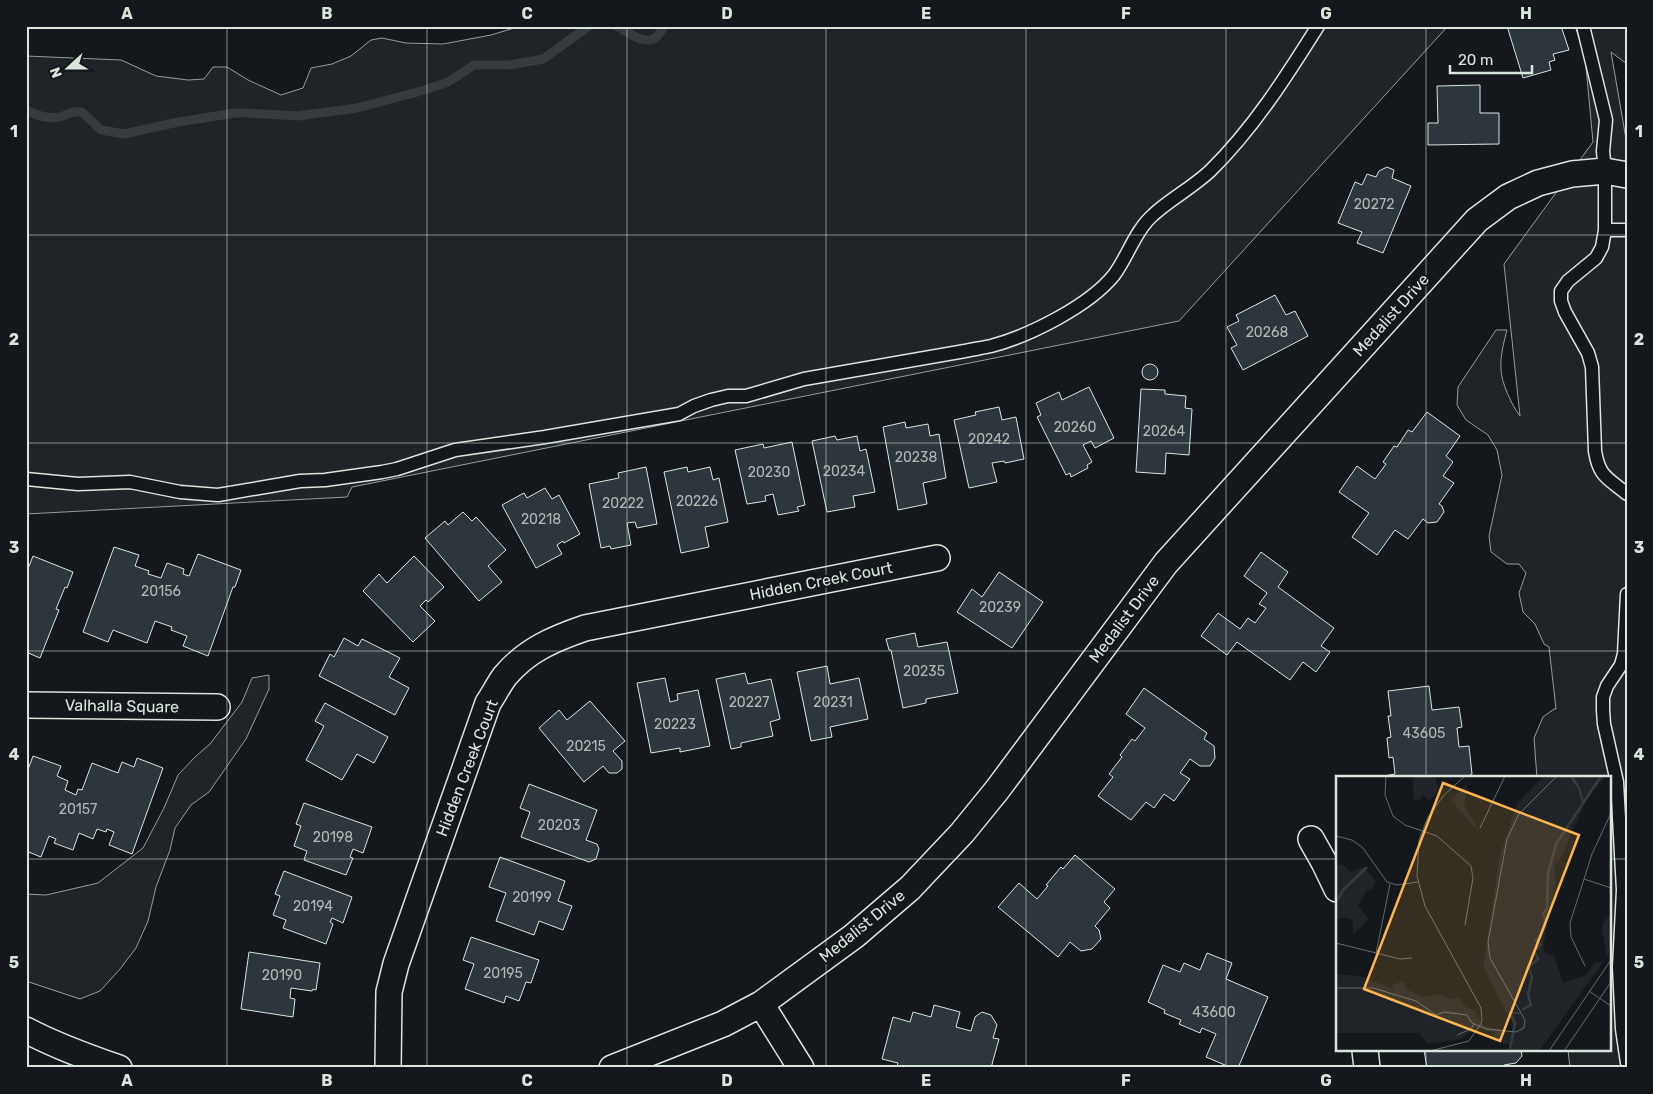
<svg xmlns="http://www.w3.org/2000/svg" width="1653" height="1094" viewBox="0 0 1653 1094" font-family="Rubik,sans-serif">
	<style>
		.green { fill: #202428; stroke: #939e99 }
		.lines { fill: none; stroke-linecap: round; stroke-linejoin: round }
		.stream { stroke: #363b3e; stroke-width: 9 }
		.building { fill: #2c363c; stroke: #d8e6dc }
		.lane-casing { stroke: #d8e6dc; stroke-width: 15 }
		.street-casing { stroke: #d8e6dc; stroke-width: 28 }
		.lane { stroke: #14181c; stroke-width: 12 }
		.street { stroke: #14181c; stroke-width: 25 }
		.grid { fill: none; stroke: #d8e6dc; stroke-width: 1; stroke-opacity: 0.55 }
		.labels { text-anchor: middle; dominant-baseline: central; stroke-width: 4; stroke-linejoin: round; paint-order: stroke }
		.number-label { font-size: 14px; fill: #adbab4 }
		.street-label { font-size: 16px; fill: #d8e6dc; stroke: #14181c }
		.inset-river { fill: none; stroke: #363b3e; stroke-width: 2.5 }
		.inset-road { fill: none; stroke: #626a69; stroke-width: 1 }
		.view { fill: #ffb74d; fill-opacity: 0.15; stroke: #ffb74d; stroke-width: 2.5 }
		.inset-edge { fill: none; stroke: #d8e6dc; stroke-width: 2.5 }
		.neatline { fill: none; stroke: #d8e6dc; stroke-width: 2 }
		.grid-label { font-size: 16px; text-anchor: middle; font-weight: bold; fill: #d8e6dc }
	</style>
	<rect width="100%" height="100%" fill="#14181c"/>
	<!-- green -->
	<path class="green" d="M521,26H1448L1179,321L352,487L347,497L26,514V56L121,60L156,76L188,80L204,79L213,67H227L248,80L281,95L303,88L311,68L332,64L351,56L371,40L382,38L406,43L443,44L491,35Z
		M1575,26H1627V64L1611,52L1626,139L1627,1068H1570L1568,1050H1609V778H1537L1534,738L1543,717L1554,709H1556L1549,647L1544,644L1535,624L1523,612L1519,593L1526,573L1519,564H1507L1491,552L1489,536L1502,475L1497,450L1488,435L1466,420L1457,405L1458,387L1496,330H1507C1504,342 1500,356 1501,369C1501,382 1512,406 1520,416L1504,264L1593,142L1585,56Z
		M269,675V689L246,739L209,792L191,805L175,828L170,850L156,887L148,921L136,948L120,969L100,991L80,999L26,981V894L46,895L98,883L143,848L164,808L178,775L195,757L210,744L223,727L242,702L252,678Z"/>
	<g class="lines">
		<!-- stream -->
		<path class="stream" d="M617,26C634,36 652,52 664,26
			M26,110C37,116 50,120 63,116C72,113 72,111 82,112L101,130L124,134L178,122L235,113H245L298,116L357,108L425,90L448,82L474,65H509L543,59L589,26"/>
	</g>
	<!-- building -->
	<path class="building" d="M1507,26H1561L1569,50L1553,54L1555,60L1549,62L1551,70L1523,78Z
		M1480,85V113H1499V144L1428,145V123H1438L1437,86Z
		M1387,167L1394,170L1392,178L1411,186L1383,253L1357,243L1362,232L1338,223L1355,182L1362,185L1367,174L1376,177L1379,171Z
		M1275,295L1286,315L1295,311L1308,336L1243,370L1231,348L1237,345L1227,327L1239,321L1236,315Z
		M1142 372a8 8 0 1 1 16 0a8 8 0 1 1-16 0Z
		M1089,387L1114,438L1095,448L1091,441L1083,445L1092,462L1087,465L1088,468L1071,477L1070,473L1066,475L1037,417L1041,415L1036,403L1059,392L1062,400Z
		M1141,389L1165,390V394L1186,396L1185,408L1192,409L1189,455L1166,453L1165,474L1136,472Z
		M999,407L1002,420L1016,417L1024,459L1005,463L1004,461L992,463L997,482L969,488L954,420L976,415L975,412Z
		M1427,412L1460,436L1446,456L1453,462L1443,476L1454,483L1439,504L1442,506L1444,512L1437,522L1428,523L1423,519L1408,539L1395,530L1377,555L1352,537L1369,513L1339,492L1357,466L1375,479L1386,464L1383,462L1394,446L1397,447L1408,430L1412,432Z
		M905,422L906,428L928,424L930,436L939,434L946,478L923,483L927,504L898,510L883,427Z
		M835,436L837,440L857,436L860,451L866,449L875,492L853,496L855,507L827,512L812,441Z
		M792,442L805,505L797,507L799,511L778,515L773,494L765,496L766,501L747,504L735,450L763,444L764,448Z
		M646,467L657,524L637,528L635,522L627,523L631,545L611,549L610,546L601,548L589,484L619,478L618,473Z
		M687,467L688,472L710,467L713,480L719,478L728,522L705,527L709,547L681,553L664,472Z
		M545,488L552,499L559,495L580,534L564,543L563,541L557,545L562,554L536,568L502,505L524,493L527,498Z
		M463,512L472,521L476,517L506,550L488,566L502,582L479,601L425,538L445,521L448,525Z
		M114,547L139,555L135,566L149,571L148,574L161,578L167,563L184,569L183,574L189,576L198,554L241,570L235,587H233L208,656L183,646L187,636L171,630L172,627L155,621L147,643L113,630L108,642L83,632Z
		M1261,552L1288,572L1278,587L1334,628L1321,646L1330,652L1316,672L1303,662L1290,680L1237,642L1227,655L1201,636L1218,613L1240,629L1248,618L1255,623L1266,608L1259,604L1267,593L1244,576Z
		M33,556L73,572L67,588L65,587L56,609L59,610L40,658L26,652V574Z
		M414,556L444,587L428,602L426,600L420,606L435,621L413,642L363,591L379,574L387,583Z
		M999,572L1043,602L1012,648L957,612L972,589L982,597Z
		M915,633L918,647L947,642L958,693L926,699V703L903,708L891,650H889L886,639Z
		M344,638L358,646L362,639L400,658L389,677L409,688L395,715L319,676L330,654L334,657Z
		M827,666L830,684L859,678L868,719L830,727L832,737L811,741L797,672Z
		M745,673L748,684L771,679L780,719L770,722L773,736L741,743V747L731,749L716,679Z
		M665,678L670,702L678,700L677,694L698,690L710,746L680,752V748L651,753L637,683Z
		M1429,686L1432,710L1459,707L1462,727L1457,728L1459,747L1469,746L1472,774L1470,775V778H1372L1395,774L1393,757L1389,758L1387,738L1391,737L1388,716H1391L1388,691Z
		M1144,688L1207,733L1204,739L1214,746L1215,758L1210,766H1200L1190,759L1180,773L1190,779L1174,801L1164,794L1154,808L1146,802L1131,820L1098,796L1113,777L1109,774L1122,757L1120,755L1132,739L1135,741L1145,728L1126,714Z
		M590,701L625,741L613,751L622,761V769L617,773H609L603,766L584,782L539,728L559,710L567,720Z
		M325,703L388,737L374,763L357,754L342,780L306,760L324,726L315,721Z
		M33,756L61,766L57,776L68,781L65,790L76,795L78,789L82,790L92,763L118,773L122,762L134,767L137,758L163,768L132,854L109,845L114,832L107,829L106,832L97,829L93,839L79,833L73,850L54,843L56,839L49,836L41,857L26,851V775Z
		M529,784L597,810L586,840L597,844L599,849L596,859L589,862L521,837L530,812L520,808Z
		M304,803L372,827L363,853L353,849L350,857L353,858L346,875L304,860L307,851L294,846L301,826L296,824Z
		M1075,855L1115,889L1104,902L1110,908L1095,926L1099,930L1101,939L1092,949L1081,951L1070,942L1058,957L998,907L1019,883L1037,899L1048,886L1046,885L1061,867L1063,869Z
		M500,857L565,881L558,901L572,906L563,930L539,921L534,935L496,921L506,893L489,887Z
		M284,871L352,897L343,923L332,918L330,922L333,924L326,944L283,928L286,920L273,915L280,896L275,894Z
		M471,937L539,960L531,983L526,982L519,1001L506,996L504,1003L465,989L474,964L463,960Z
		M249,952L320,963L316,990L313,989L312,991L291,988L290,998L295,999L293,1017L241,1009Z
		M1207,953L1232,963L1226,979L1268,997L1238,1068H1232L1206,1057L1216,1034L1202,1028L1200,1033L1179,1024L1181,1020L1164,1013L1165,1010L1148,1002L1163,965L1180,972L1184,963L1200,970Z
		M934,1005L960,1012L956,1027L971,1031L975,1017L982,1012L991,1015L997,1025L993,1038L999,1039L991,1068H902L897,1066L898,1063L882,1059L893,1017L910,1022L913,1012L931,1017Z
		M1424,1050H1521L1522,1056L1516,1063L1504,1065V1068H1427Z"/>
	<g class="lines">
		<!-- lane casing -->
		<g class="lane-casing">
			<path id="lane" d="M1583,26L1606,120L1603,151L1605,171V230L1602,247L1596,258L1568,281L1561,291V301L1565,312L1588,353L1592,367L1595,451C1599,477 1608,478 1627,494
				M1605,230H1627
				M26,479L78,484L130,482L180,492L218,495L300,481L325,480L382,472L397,469L455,450L545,437L679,414L694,406L711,400L728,396H746L804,379L965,351C974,349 982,348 991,346C1029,336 1089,306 1114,275C1128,256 1135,231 1153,215C1170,199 1192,188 1210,171C1253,129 1286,77 1318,26
				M1627,594L1624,654L1621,665L1607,686L1603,697V710L1604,724L1617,782L1623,890L1619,967L1622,1029L1627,1063"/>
		</g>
		<!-- street casing -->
		<g class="street-casing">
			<path id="street" d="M26,705L217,707
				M1311,839L1324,862L1337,889
				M761,1004L801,1068
				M26,1030C56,1046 87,1057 119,1068
				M1365,1050L1367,1068
				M388,1068L389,992L396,964L488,703C494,694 499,684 505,676C527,650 553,639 585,628L937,558
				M612,1068L723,1024L761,1004L854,936L910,888L962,833L997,790L1166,563L1477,220L1508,197L1538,183L1572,174L1605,171L1627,175"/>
		</g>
		<!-- lane -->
		<use href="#lane" class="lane"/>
		<!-- street -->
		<use href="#street" class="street"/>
	</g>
	<!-- grid -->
	<path class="grid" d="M227,26V1068M427,26V1068M627,26V1068M826,26V1068M1026,26V1068M1226,26V1068M1426,26V778M26,235H1627M26,443H1627M26,651H1627M26,859H1337M1609,859H1627M1426,1050V1068"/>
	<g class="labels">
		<!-- number labels -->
		<g class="number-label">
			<text x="1374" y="204">20272</text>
			<text x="1267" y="332">20268</text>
			<text x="1075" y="427">20260</text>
			<text x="1164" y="431">20264</text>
			<text x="989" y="439">20242</text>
			<text x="916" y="457">20238</text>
			<text x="844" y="471">20234</text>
			<text x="769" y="472">20230</text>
			<text x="697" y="501">20226</text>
			<text x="623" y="503">20222</text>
			<text x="541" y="519">20218</text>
			<text x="161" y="591">20156</text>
			<text x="1000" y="607">20239</text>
			<text x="924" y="671">20235</text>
			<text x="749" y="702">20227</text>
			<text x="833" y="702">20231</text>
			<text x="675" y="724">20223</text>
			<text x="1424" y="733">43605</text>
			<text x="586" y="746">20215</text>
			<text x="78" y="809">20157</text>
			<text x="559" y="825">20203</text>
			<text x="333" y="837">20198</text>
			<text x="532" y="897">20199</text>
			<text x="313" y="906">20194</text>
			<text x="503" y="973">20195</text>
			<text x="282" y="975">20190</text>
			<text x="1214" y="1012">43600</text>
		</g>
		<!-- street labels -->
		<g class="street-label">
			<text transform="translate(1391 315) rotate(-48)">Medalist Drive</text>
			<text transform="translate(821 581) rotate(-11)">Hidden Creek Court</text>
			<text transform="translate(1124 619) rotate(-53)">Medalist Drive</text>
			<text transform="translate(122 706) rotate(1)">Valhalla Square</text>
			<text transform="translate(467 768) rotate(-69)">Hidden Creek Court</text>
			<text transform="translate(862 926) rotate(-39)">Medalist Drive</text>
		</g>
	</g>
	<!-- overview -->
	<g transform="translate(1336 776)">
		<rect width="275" height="275" fill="#14181c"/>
		<path d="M77,0H99L103,16L93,25L87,18L84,24L77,23ZM208,0H269L249,27L224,84L218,90L220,103L207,172L211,178L218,180L227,207L250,199L259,187L268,185L203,275H175L176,269L155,264L159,257L140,252L124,263L92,268L83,257H0V198L24,200L58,213L56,209L68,205L70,213L88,221L103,218L115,224L123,221L130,231L138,234L149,251L176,255L175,245L147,191L164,79L181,27ZM132,5L128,29L146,60L115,24ZM6,88L15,96L28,91L40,106L37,112L30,115L22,130L33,143L17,158V146L13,142H0V90ZM269,141H275V174L271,180L266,153Z" fill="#202428"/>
		<path class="inset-river" d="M235,0L243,12L247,26M0,127L7,114L31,91M186,234L195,229L192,218L196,202L193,191L202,183L198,175L205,169L200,164L205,160L210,145L207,138L211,132L212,98L220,68L265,0M174,273L179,247L174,237H184"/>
		<path class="inset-road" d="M50,0L49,19L57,40L69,49L101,60L135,90L137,102L129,149M144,52L169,0M0,60L16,64L27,72L51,106L61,109L82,106M248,103L275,112M0,167L64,183L76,182M40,177L54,108M249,190L235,161L234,147L256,78L275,37M0,212H37L80,225L100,239L108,236L131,239L136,247L151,253L180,256L188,252L189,244L154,182L152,166L171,63L183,38L221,0M253,215L275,230M121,259L135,253L138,248M94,275L133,265L146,246L145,232L89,130L81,100L83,64L92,41L108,19L129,0M213,275L275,184M228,275L275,206"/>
		<path class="view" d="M107,7L243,59L164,265L28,213Z"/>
		<rect width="275" height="275" class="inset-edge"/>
	</g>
	<!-- border -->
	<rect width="1653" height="1094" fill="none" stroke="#14181c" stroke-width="55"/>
	<!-- north arrow -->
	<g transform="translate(68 68) rotate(249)" stroke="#14181c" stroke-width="4" paint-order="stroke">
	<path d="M0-4L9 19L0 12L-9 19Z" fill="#d8e6dc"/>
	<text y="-8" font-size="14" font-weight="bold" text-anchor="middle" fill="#d8e6dc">N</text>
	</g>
	<!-- scale -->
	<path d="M1450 65v8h82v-8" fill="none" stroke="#d8e6dc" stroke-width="2.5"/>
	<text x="1458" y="65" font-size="15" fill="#d8e6dc" stroke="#14181c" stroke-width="4" paint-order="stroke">20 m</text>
	<rect x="28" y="28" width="1598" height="1038" class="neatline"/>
	<g class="grid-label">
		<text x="127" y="19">A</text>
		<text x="327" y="19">B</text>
		<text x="527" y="19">C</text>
		<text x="727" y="19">D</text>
		<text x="926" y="19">E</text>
		<text x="1126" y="19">F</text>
		<text x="1326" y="19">G</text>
		<text x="1526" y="19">H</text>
		<text x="14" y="137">1</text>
		<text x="1639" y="137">1</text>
		<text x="14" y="345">2</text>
		<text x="1639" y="345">2</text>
		<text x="14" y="553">3</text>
		<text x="1639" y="553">3</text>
		<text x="14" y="760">4</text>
		<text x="1639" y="760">4</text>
		<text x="14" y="968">5</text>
		<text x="1639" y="968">5</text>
		<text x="127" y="1086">A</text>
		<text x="327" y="1086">B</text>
		<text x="527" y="1086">C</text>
		<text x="727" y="1086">D</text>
		<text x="926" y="1086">E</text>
		<text x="1126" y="1086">F</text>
		<text x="1326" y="1086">G</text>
		<text x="1526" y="1086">H</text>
	</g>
</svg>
